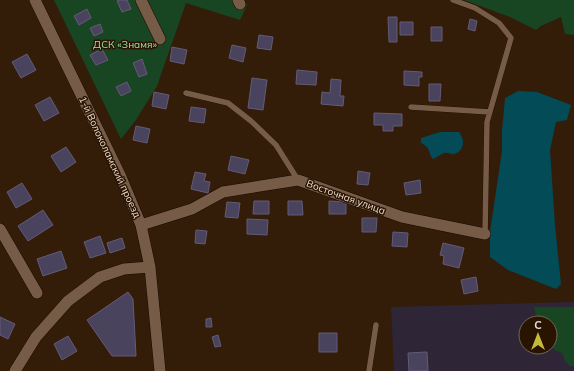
<svg xmlns="http://www.w3.org/2000/svg" width="574" height="371" viewBox="0 0 574 371" font-family="Mulish,sans-serif">
	<style>
		.industrial { fill: #2e2636; fill-rule: evenodd }
		.green { fill: #184623 }
		.water { fill: #024b57 }
		.building { fill: #4a435e; stroke: #635b77 }
		.lines { fill: none; stroke-linecap: round; stroke-linejoin: round }
		.lane-casing { stroke: #1a0700; stroke-width: 6 }
		.street-casing { stroke: #1a0700; stroke-width: 12 }
		.lane { stroke: #765c47; stroke-width: 5.5 }
		.street { stroke: #765c47; stroke-width: 11 }
		.labels { text-anchor: middle; dominant-baseline: central; stroke-width: 3; stroke-linejoin: round; paint-order: stroke }
		.park-label { font-size: 10px; fill: #9ae4a7; stroke: #291402 }
		.street-label { font-size: 10px; fill: #edded2; stroke: #291402 }
	</style>
	<rect width="100%" height="100%" fill="#331d09"/>
	<!-- industrial -->
	<path class="industrial" d="M574,302V371H394L391,307ZM526,323H550V347H526Z"/>
	<!-- green -->
	<path class="green" d="M54,0H244L247,5L240,20L186,3L157,86L136,120L121,139Z
		M464,0H574V35L565,34L561,17L541,26L536,30L510,17Z
		M534,307H574V366H570L565,360L562,353L555,350L550,346C550,336 557,337 554,324C544,320 535,319 534,307Z"/>
	<!-- water -->
	<path class="water" d="M518,91L537,92L571,105L567,120L556,122L550,150L555,225L561,284L556,289L508,270L490,257V232L502,151V131L505,98Z
		M440,132H459C465,139 465,151 454,154C451,155 448,152 444,153C441,154 436,158 433,159C427,151 432,149 421,143V138Z"/>
	<!-- building -->
	<path class="building" d="M120,0H127L131,9L122,12L117,1Z
		M87,9L91,18L79,25L74,16Z
		M388,17H397V42H389Z
		M470,19L477,21L475,31L468,29Z
		M400,22H413V35H400Z
		M100,24L103,32L94,36L90,28Z
		M431,27H442V41H431Z
		M259,35L273,37L271,50L257,48Z
		M232,45L246,48L243,62L229,58Z
		M172,47L187,50L184,64L170,61Z
		M102,49L108,60L96,65L90,55Z
		M27,54L36,70L21,78L12,62Z
		M142,59L147,74L139,77L133,63Z
		M297,70L317,72L316,85L296,84Z
		M404,71L422,72V77H419V86L404,85Z
		M252,78L267,80L263,110L248,108Z
		M331,79L341,80L340,96H344L343,106L321,104L322,92L330,93Z
		M127,82L131,91L121,96L116,87Z
		M429,84H441L440,101H429Z
		M154,92L169,95L166,109L152,106Z
		M50,97L59,113L44,121L35,105Z
		M191,107L206,109L204,123L189,121Z
		M374,113L402,114V126H393V131H383V125H374Z
		M136,126L150,129L147,143L133,140Z
		M66,147L76,162L61,172L51,156Z
		M231,156L249,160L245,174L228,170Z
		M358,171L370,173L368,185L357,184Z
		M195,172L206,174L204,181L210,182L208,193L191,189Z
		M420,180L421,193L406,195L404,183Z
		M22,183L32,199L16,208L7,192Z
		M254,201H269V214H253Z
		M288,201H302L303,215H288Z
		M329,201L346,202V214H329Z
		M227,202L240,203L238,218L225,217Z
		M43,210L53,225L28,241L18,226Z
		M362,218H377L376,232H362Z
		M247,219L268,220L267,235L247,234Z
		M196,230L207,231L205,244L195,243Z
		M393,232L408,233L407,247L392,246Z
		M100,236L106,253L90,258L84,242Z
		M122,238L125,248L110,253L107,243Z
		M443,243L464,248L459,268L443,264L444,256L440,255Z
		M61,251L67,268L43,276L37,259Z
		M476,277L478,291L464,294L461,280Z
		M128,292L133,299L136,356H112L87,320Z
		M0,317L15,324L8,339L0,335Z
		M211,318L212,327H206V319Z
		M319,333H337V352H319Z
		M218,335L221,346L215,347L212,337Z
		M68,336L77,351L62,360L54,344Z
		M427,352L428,371H409L408,353Z"/>
	<g class="lines">
		<!-- lane casing -->
		<g class="lane-casing">
			<path id="lane" d="M453,0L475,8L499,23L511,38L487,122L485,234
				M186,93L228,103L251,121L276,145L298,180
				M411,107L490,112
				M369,371L376,325"/>
		</g>
		<!-- street casing -->
		<g class="street-casing">
			<path id="street" d="M35,0L121,177L141,225L150,267L160,371
				M141,0L160,39
				M238,0L240,4
				M141,225L192,209L223,192L298,180L402,217L485,234
				M0,229L37,293
				M15,371L36,337L68,301L100,277L124,269L150,267"/>
		</g>
		<!-- lane -->
		<use href="#lane" class="lane"/>
		<!-- street -->
		<use href="#street" class="street"/>
	</g>
	<g class="labels">
		<!-- park labels -->
		<g class="park-label">
			<text x="125" y="44">ДСК «Знамя»</text>
		</g>
		<!-- street labels -->
		<g class="street-label">
			<text transform="translate(110 157) rotate(65)">1-й Волоколамский проезд</text>
			<text transform="translate(346 197) rotate(20)">Восточная улица</text>
		</g>
	</g>
	<!-- north arrow -->
	<g transform="translate(538 335)"><circle r="19" fill="#291402" stroke="#776555"/>
	<path d="M0-3L7 15L0 10L-7 15Z" fill="#c6bc3c"/>
	<text y="-6" font-size="11" font-weight="bold" text-anchor="middle" fill="#edded2">С</text>
	</g>
</svg>
